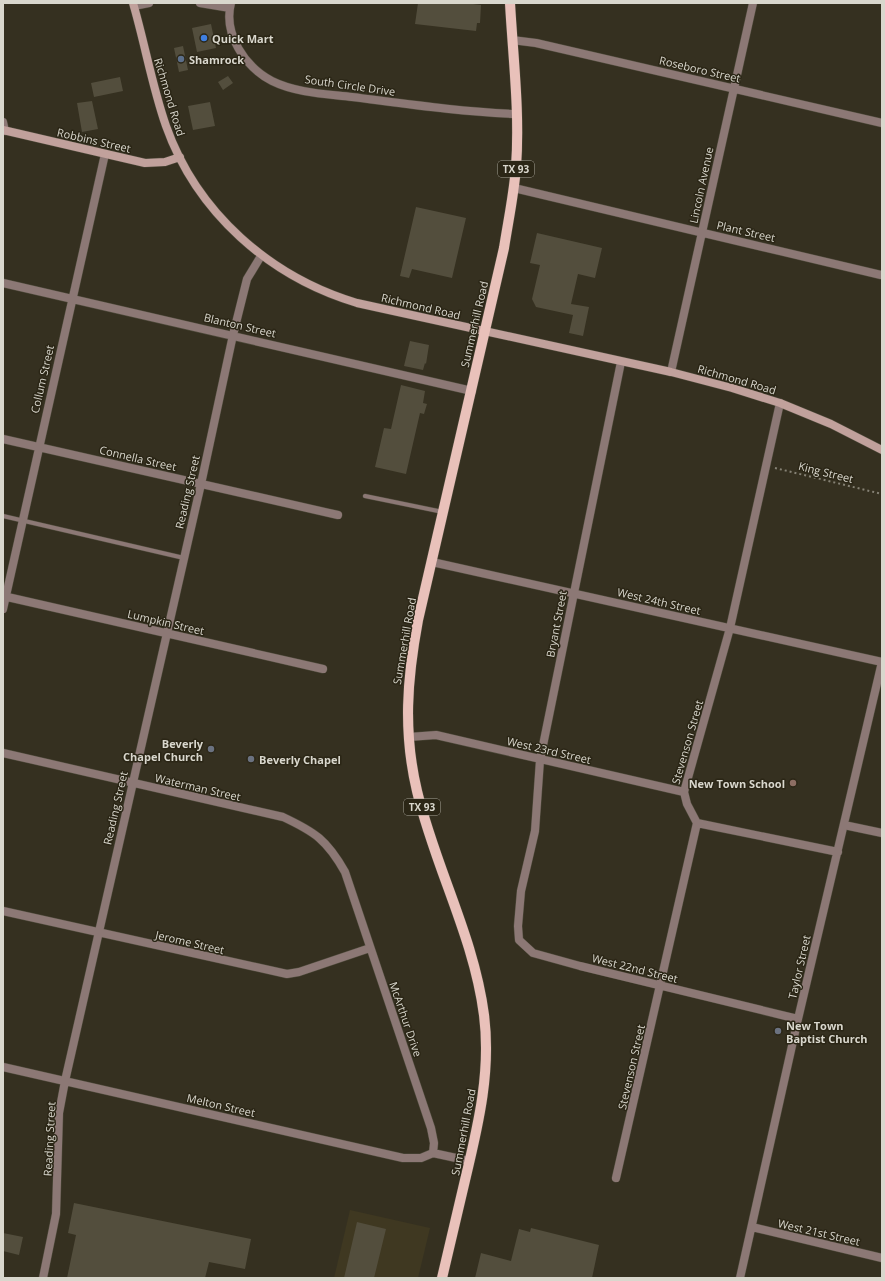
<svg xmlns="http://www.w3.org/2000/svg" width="885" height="1281" viewBox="0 0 885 1281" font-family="'Open Sans',sans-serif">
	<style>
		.built { fill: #3f3821 }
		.building { fill: #534e3d }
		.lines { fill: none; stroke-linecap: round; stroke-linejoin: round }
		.lane-casing { stroke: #4f4b3c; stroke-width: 5 }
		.street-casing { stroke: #4f4b3c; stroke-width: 9 }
		.secondary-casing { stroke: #4f4b3c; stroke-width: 9 }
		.primary-casing { stroke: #4f4b3c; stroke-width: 11 }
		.path { stroke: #868275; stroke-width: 2; stroke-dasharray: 2 3; stroke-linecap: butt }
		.lane { stroke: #8c7875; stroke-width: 4 }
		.street { stroke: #8c7875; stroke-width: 8 }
		.secondary { stroke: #c1a19c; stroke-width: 8 }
		.primary { stroke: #e9c1ba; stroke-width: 10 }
		.shop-dot { fill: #3f7fe0; stroke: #2b2616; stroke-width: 1.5 }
		.service-dot { fill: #5c6f8a; stroke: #2b2616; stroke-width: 1.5 }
		.worship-dot { fill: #6b7280; stroke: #2b2616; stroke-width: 1.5 }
		.education-dot { fill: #8d6e63; stroke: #2b2616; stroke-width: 1.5 }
		.labels { text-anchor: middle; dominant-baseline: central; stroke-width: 3; stroke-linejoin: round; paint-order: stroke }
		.shield { fill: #2b2616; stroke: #a5a296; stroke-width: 1 }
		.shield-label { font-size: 10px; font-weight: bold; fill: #d9d7cd }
		.poi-label { font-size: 11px; font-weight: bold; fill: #d9d7cd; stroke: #2b2616; text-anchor: start }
		.street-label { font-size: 11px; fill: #d9d7cd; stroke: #2b2616 }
	</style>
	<rect width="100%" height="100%" fill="#353020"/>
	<!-- built -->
	<path class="built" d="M350,1210L430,1228L418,1278H334Z"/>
	<!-- building -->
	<path class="building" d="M418,3H465L481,5L480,23H477L476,31L415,24Z
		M211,24L216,48L197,52L192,28Z
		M183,46L188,70L179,72L174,48Z
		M228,76L233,83L223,90L218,82Z
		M120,77L123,91L94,97L91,83Z
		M92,101L98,129L82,132L77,103Z
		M210,102L215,126L193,130L188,106Z
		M416,207L466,218L452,278L412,269L409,278L400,276Z
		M537,233L602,248L595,278L578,274L571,304L589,307L583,336L569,333L573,315L536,307L532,299L540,265L530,263Z
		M410,341L429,345L426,364L425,363L423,370L404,366Z
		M401,385L425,391L423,403L427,404L424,414L420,413L406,474L375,467L384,428L391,429Z
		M74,1203L251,1239L245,1269L209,1262L205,1278H67L76,1235L68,1233Z
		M357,1222L386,1229L374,1278H344Z
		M531,1228L599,1245L592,1278H475L481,1253L511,1261L519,1229L530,1232Z
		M3,1233L23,1237L19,1255L3,1251Z"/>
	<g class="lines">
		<!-- lane casing -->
		<g class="lane-casing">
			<path id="lane" d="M365,496L443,512
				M3,516L184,558"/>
		</g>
		<!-- street casing -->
		<g class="street-casing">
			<path id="street" d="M200,3L230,8
				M231,3C223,34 245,67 272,81C296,93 327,94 352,97C407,104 461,112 516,114
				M134,6L149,3
				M512,40L536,43L882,123
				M3,122L5,131
				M514,188L881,275
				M3,283L472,391
				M621,362L540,760L535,831L521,891L518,926L519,940L533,953L580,966L798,1019
				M671,372L753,3
				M3,439L338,515
				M432,562L882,662
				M3,596L323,669
				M3,609L105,154
				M409,737L436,735L684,792
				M3,753L283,817C315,832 327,840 345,872L431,1128L434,1143L433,1153
				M697,823L838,852
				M844,825L882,833
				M3,911L287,974L299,972L370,948
				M3,1067L403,1158H421L433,1153
				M433,1153L470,1161
				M616,1178L697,823L687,804L684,792L730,628L780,403
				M752,1227L882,1258
				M43,1278L56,1214L59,1113L65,1081L201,484L233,335L247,279L261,256
				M740,1278L798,1019L882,662"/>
		</g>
		<!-- secondary casing -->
		<g class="secondary-casing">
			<path id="secondary" d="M133,3C145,44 152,86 166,126C197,213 270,277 357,303L671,372L732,388L780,403L831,424L882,450
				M3,130L145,163L165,162L180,157"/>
		</g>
		<!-- primary casing -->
		<g class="primary-casing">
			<path id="primary" d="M442,1278C450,1244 458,1210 466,1176C479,1122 491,1070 484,1015C474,937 435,867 417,791C403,732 407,679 418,620L504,248C508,222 514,194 516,167C520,113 513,57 510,3"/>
		</g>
		<!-- path -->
		<path class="path" d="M775,468L882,494"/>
		<!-- lane -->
		<use href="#lane" class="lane"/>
		<!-- street -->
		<use href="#street" class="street"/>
		<!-- secondary -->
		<use href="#secondary" class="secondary"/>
		<!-- primary -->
		<use href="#primary" class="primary"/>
	</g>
	<!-- markers -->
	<circle class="shop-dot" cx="204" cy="38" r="4"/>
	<circle class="service-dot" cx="181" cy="59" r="4"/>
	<g class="worship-dot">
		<circle cx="211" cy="749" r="4"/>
		<circle cx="251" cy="759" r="4"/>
		<circle cx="778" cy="1031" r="4"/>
	</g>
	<circle class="education-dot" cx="793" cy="783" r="4"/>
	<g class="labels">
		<!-- shield labels -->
		<g class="shield">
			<rect x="498" y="161" width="36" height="16" rx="3"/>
			<rect x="404" y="799" width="36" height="16" rx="3"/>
		</g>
		<g class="shield-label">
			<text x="516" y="169">TX 93</text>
			<text x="422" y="807">TX 93</text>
		</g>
		<!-- poi labels -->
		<g class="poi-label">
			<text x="212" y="38">Quick Mart</text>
			<text x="189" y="59">Shamrock</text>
			<text x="203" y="743" text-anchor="end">Beverly<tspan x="203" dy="13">Chapel Church</tspan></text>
			<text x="259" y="759">Beverly Chapel</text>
			<text x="785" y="783" text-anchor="end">New Town School</text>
			<text x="786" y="1025">New Town<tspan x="786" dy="13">Baptist Church</tspan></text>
		</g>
		<!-- street labels -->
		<g class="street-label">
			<text transform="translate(700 69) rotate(13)">Roseboro Street</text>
			<text transform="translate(350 85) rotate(8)">South Circle Drive</text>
			<text transform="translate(170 97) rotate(73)">Richmond Road</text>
			<text transform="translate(94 140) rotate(13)">Robbins Street</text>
			<text transform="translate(701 185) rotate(-78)">Lincoln Avenue</text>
			<text transform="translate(746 231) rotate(13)">Plant Street</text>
			<text transform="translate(421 306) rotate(13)">Richmond Road</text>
			<text transform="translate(474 324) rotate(-77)">Summerhill Road</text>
			<text transform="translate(240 325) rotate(13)">Blanton Street</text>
			<text transform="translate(42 379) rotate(-77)">Collum Street</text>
			<text transform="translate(737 379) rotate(16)">Richmond Road</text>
			<text transform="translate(138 458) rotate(13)">Connella Street</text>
			<text transform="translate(826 472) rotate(14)">King Street</text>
			<text transform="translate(187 492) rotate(-77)">Reading Street</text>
			<text transform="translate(659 601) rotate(13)">West 24th Street</text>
			<text transform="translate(166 622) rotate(13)">Lumpkin Street</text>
			<text transform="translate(556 624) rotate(-79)">Bryant Street</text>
			<text transform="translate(404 641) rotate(-80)">Summerhill Road</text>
			<text transform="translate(687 742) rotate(-74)">Stevenson Street</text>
			<text transform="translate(549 750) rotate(13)">West 23rd Street</text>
			<text transform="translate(198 787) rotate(13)">Waterman Street</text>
			<text transform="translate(115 808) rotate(-77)">Reading Street</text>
			<text transform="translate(190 942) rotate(13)">Jerome Street</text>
			<text transform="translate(799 967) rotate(-77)">Taylor Street</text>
			<text transform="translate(635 968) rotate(14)">West 22nd Street</text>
			<text transform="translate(406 1019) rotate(71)">McArthur Drive</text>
			<text transform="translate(631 1067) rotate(-77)">Stevenson Street</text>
			<text transform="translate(221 1105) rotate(13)">Melton Street</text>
			<text transform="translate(463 1132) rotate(-79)">Summerhill Road</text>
			<text transform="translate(49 1139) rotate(-87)">Reading Street</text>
			<text transform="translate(819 1232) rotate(13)">West 21st Street</text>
		</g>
	</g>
	<!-- border -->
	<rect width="885" height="1281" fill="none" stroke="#d9d7cd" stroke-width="8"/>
</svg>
